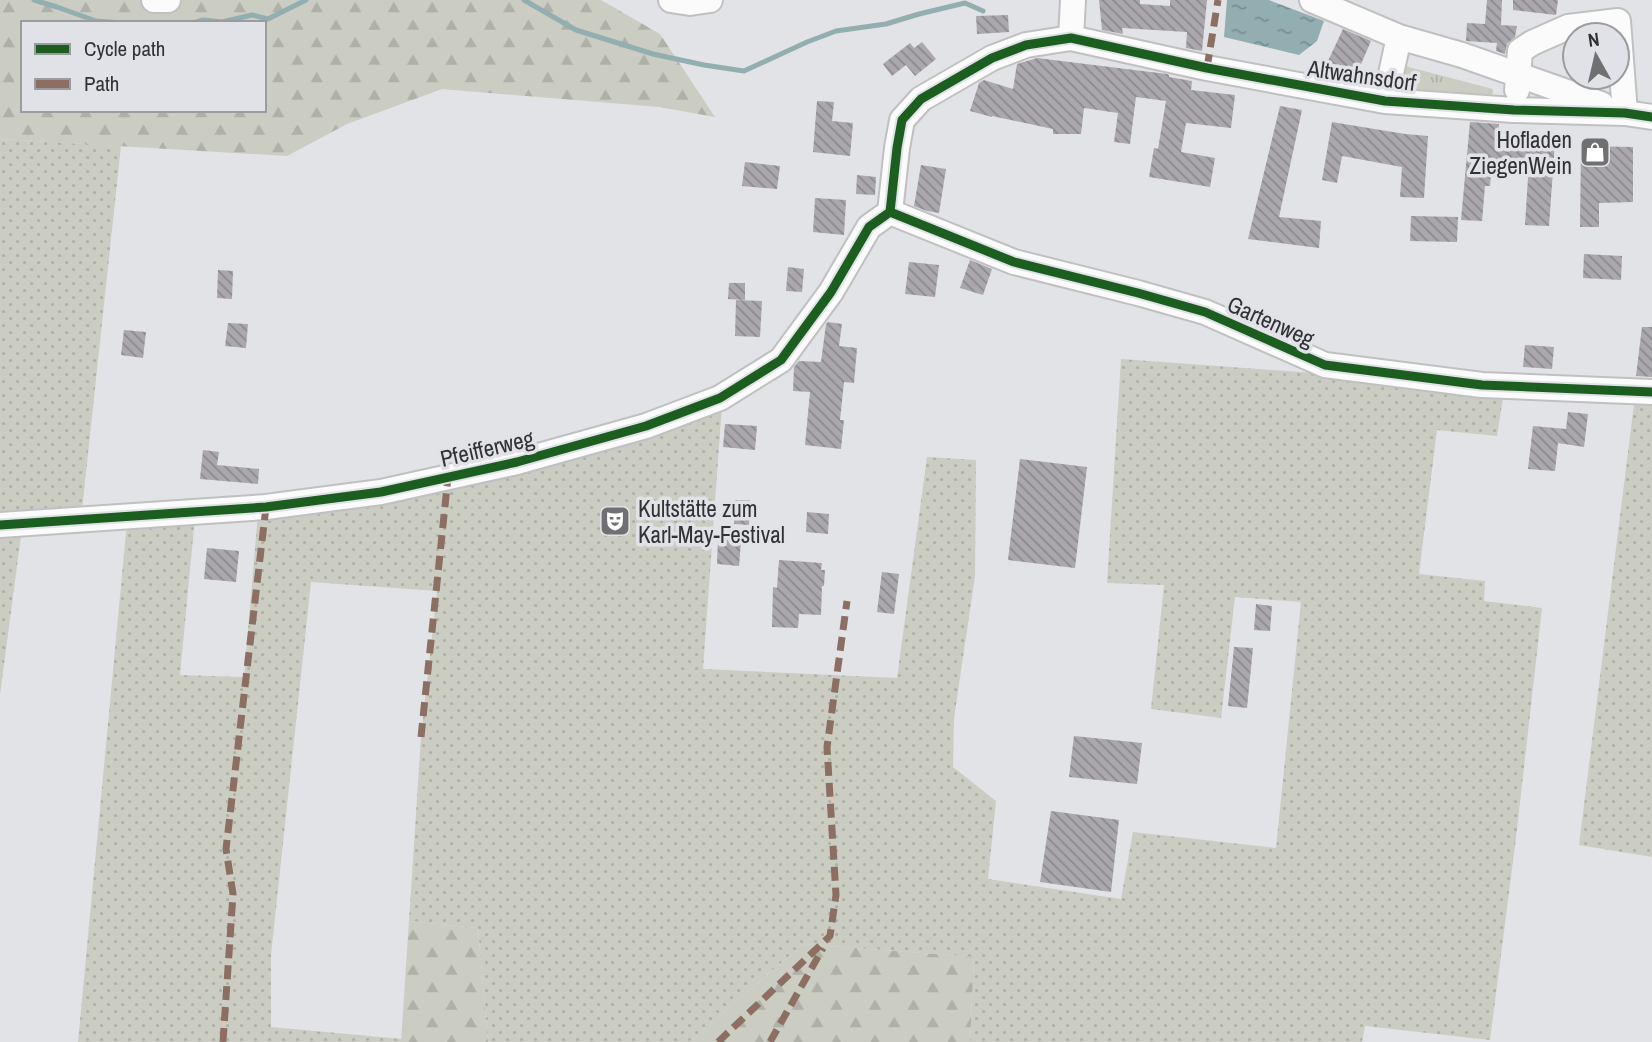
<svg xmlns="http://www.w3.org/2000/svg" width="1652" height="1042" viewBox="0 0 1652 1042" font-family="'Archivo Narrow',sans-serif">
	<style>
		.grass { fill: url(#grass-dots) }
		.forest { fill: url(#forest-firs); fill-rule: evenodd }
		.park { fill: url(#park-tufts) }
		.water { fill: url(#water-ripples) }
		.lines { fill: none; stroke-linecap: round; stroke-linejoin: round }
		.stream { stroke: #92aeb1; stroke-width: 5 }
		.building { fill: url(#building-back-hatch) }
		.minor-casing { stroke: #c0c0c3; stroke-width: 28 }
		.minor { stroke: #fbfbfb; stroke-width: 24 }
		.quiet { stroke: #8d6e63; stroke-width: 7; stroke-dasharray: 14 7; stroke-linecap: butt }
		.cycleway-casing { stroke: #e1e2e7; stroke-width: 13 }
		.cycleway { stroke: #1b5e20; stroke-width: 9 }
		.labels { text-anchor: middle; dominant-baseline: central; stroke-width: 7; stroke-linejoin: round; paint-order: stroke }
		.street-label { font-size: 23px; fill: #323235; stroke: #e1e2e7 }
		.poi-label { font-size: 23px; fill: #323235; stroke: #e1e2e7; text-anchor: end }
	</style>
	<defs>
		<pattern id="grass-dots" width="8" height="8" patternUnits="userSpaceOnUse" patternTransform="scale(1.75)"><rect width="8" height="8" fill="#cbcdc2"/><path d="M2 2h.1M6 6h.1" fill="none" stroke="#afb0a7" stroke-width="1.8" stroke-linecap="round"/></pattern>
		<pattern id="forest-firs" width="22" height="20" patternUnits="userSpaceOnUse" patternTransform="scale(1.75)"><rect width="22" height="20" fill="#cbcdc2"/><path d="M5 1l3.5 6h-7zM16 11l3.5 6h-7z" fill="#afb0a7"/></pattern>
		<pattern id="park-tufts" width="24" height="20" patternUnits="userSpaceOnUse" patternTransform="scale(1.75)"><rect width="24" height="20" fill="#cbcdc2"/><path d="M3 7l-1-3M5 7V3M7 7l1-3M15 17l-1-3M17 17v-4M19 17l1-3" fill="none" stroke="#afb0a7"/></pattern>
		<pattern id="water-ripples" width="26" height="14" patternUnits="userSpaceOnUse" patternTransform="scale(1.75)"><rect width="26" height="14" fill="#92aeb1"/><path d="M2 4q2-2 4 0t4 0M15 11q2-2 4 0t4 0" fill="none" stroke="#788e91"/></pattern>
		<pattern id="building-back-hatch" width="6" height="6" patternUnits="userSpaceOnUse" patternTransform="scale(1.75)"><rect width="6" height="6" fill="#aaa7ad"/><path d="M-1 5l2 2M0 0l6 6M5-1l2 2" fill="none" stroke="#8b898e"/></pattern>
	</defs>
	<rect width="100%" height="100%" fill="#e2e3e6"/>
	<!-- grass -->
	<path class="grass" d="M0,139L121,146L82,510L22,528L0,695Z
		M1121,359L1328,374L1504,392L1497,436L1437,430L1419,574L1485,581L1484,601L1542,608L1516,838L1490,1040L1365,1026L1362,1042H970L974,957L803,944L689,1042H488L478,928L409,921L421,737L437,591L311,582L271,955V1027L402,1039L401,1042H78L127,522L195,517L180,675L244,677L258,513L722,405L703,669L897,678L927,457L976,460L975,576L954,718L953,767L996,801L988,879L1121,899L1133,832L1276,848L1301,602L1235,597L1221,718L1151,709L1164,585L1107,583Z
		M1634,404H1652V857L1579,845Z"/>
	<!-- forest -->
	<path class="forest" d="M0,0H601L660,34L715,117L659,107L442,89L347,124L287,156L0,139ZM23,23H264V110H23Z
		M409,921L478,928L488,1042H401Z
		M803,944L974,957L970,1042H689Z"/>
	<!-- park -->
	<path class="park" d="M1401,65L1493,89L1492,103L1396,96Z"/>
	<!-- water -->
	<path class="water" d="M1227,0H1269L1324,21L1317,41L1299,55L1224,37Z"/>
	<g class="lines">
		<!-- stream -->
		<path class="stream" d="M34,0L57,7L96,21L123,23
			M524,0L576,30L653,54L704,65L744,71L807,42L836,31L886,24L919,14L965,3L983,11
			M193,23L203,20L222,22L252,15L268,19L306,0"/>
	</g>
	<!-- building -->
	<path class="building" d="M1099,0H1140V4L1170,6V0H1207L1202,51L1186,48L1187,32L1122,28L1123,34L1102,30Z
		M1487,0H1502L1501,25L1517,26L1515,37L1507,44L1505,54L1496,51L1497,43L1466,41L1467,23L1485,24Z
		M1513,0H1558L1556,15L1513,10Z
		M1008,15L1009,32L977,34L976,16Z
		M1343,29L1371,41L1361,64L1357,81L1325,75L1328,61Z
		M922,42L936,59L915,76L906,65L892,76L883,64L910,43L914,48Z
		M1037,58L1167,74L1169,75V77L1192,81L1191,90L1235,95L1231,128L1186,123L1181,152L1215,158L1210,187L1149,177L1154,148L1158,149L1166,101L1136,97L1130,144L1114,142L1118,113L1084,108L1081,134H1053V129L992,116V117L970,111L979,83L984,80L1013,89L1017,64Z
		M817,101L834,102L832,121L853,123L850,156L813,152Z
		M1280,106L1302,110L1279,217L1321,221L1319,248L1248,239Z
		M1332,122L1405,134L1428,136L1424,198L1400,197L1402,167L1342,156L1337,183L1322,180Z
		M1470,122L1499,124L1498,140L1531,143V140L1555,142L1549,226L1525,225L1529,162L1492,160L1490,186H1485L1482,221L1461,220Z
		M1581,146L1633,147V202L1599,203V227H1580Z
		M745,162L780,166L777,189L742,186Z
		M921,165L946,169L939,213L927,211L914,206Z
		M857,175L876,177L875,195L856,194Z
		M815,198L846,200L844,235L813,232Z
		M1411,216L1458,217L1457,242L1410,241Z
		M1584,254L1622,256L1621,280L1583,278Z
		M970,260L992,269L983,295L960,288Z
		M909,262L939,265L935,297L905,294Z
		M788,267L804,269L802,292L786,291Z
		M218,270L233,271L232,299L217,298Z
		M729,283H745V300L728,299Z
		M736,300L762,301L760,337L735,336Z
		M828,322L842,324L839,346L857,348L854,383L844,382L840,420H844L841,449L805,445L810,392L793,391L794,367L799,361L821,362L826,324Z
		M228,323L248,324L246,348L225,346Z
		M1642,327H1652V377L1636,376Z
		M124,330L146,332L143,358L121,355Z
		M1525,345L1554,347L1552,369L1523,367Z
		M1568,412L1588,414L1584,447L1558,443L1555,471L1528,469L1533,426L1566,429Z
		M725,424L757,426L755,450L723,447Z
		M203,450L219,452L217,465L259,469L258,484L200,479Z
		M1020,459L1087,467L1075,568L1008,560Z
		M735,500H750L749,525L734,524Z
		M807,512L829,514L828,534L806,532Z
		M718,539L741,541L739,566L717,564Z
		M207,548L239,551L236,582L204,579Z
		M779,560L822,563L821,570H825L824,586H822L821,615L799,614L798,628L772,627L773,587L777,588Z
		M882,572L899,574L894,614L877,612Z
		M1256,604L1272,606L1270,631L1254,630Z
		M1234,647L1253,648L1247,708L1228,706Z
		M1074,736L1142,743L1137,784L1069,777Z
		M1051,811L1119,820L1111,892L1040,882Z"/>
	<g class="lines">
		<!-- minor casing -->
		<g class="minor-casing">
			<path id="minor" d="M154,0H168
				M671,0L690,3L710,0
				M1312,0L1399,37L1462,55L1601,104
				M1071,38L1073,0
				M1517,90L1520,51L1532,43L1568,27L1618,21L1625,113
				M1385,101L1399,37
				M890,212L897,148L902,120L921,99L992,58L1026,45L1071,38L1207,68L1385,101L1514,110L1625,113L1652,117
				M890,212L1014,262L1138,293L1205,312L1325,365L1482,385L1652,392
				M0,525L266,507L381,492L517,462L646,426L720,398L781,360L831,292L869,227L890,212"/>
		</g>
		<!-- minor -->
		<use href="#minor" class="minor"/>
		<!-- quiet -->
		<path class="quiet" d="M1207,68L1218,0
			M421,737L448,477
			M223,1042L233,894L226,849L266,507
			M718,1042L830,936L836,895L827,747L847,601
			M770,1042L823,948"/>
		<!-- cycleway casing -->
		<g class="cycleway-casing">
			<path id="cycleway" d="M890,212L897,148L902,120L921,99L992,58L1026,45L1071,38L1207,68L1385,101L1514,110L1625,113L1652,117
				M890,212L1014,262L1138,293L1205,312L1325,365L1482,385L1652,392
				M0,525L266,507L381,492L517,462L646,426L720,398L781,360L831,292L869,227L890,212"/>
		</g>
		<!-- cycleway -->
		<use href="#cycleway" class="cycleway"/>
	</g>
	<!-- icons -->
	<defs>
		<g id="shop-square" transform="scale(1.575)"><rect x="-9" y="-9" width="18" height="18" rx="4" fill="#707073" stroke="#e1e2e7"/><path d="M-5-2.5h2.3a2.7 3.5 0 0 1 5.4 0H5L5.5 6h-11ZM-1.5-2.5h3a1.5 2.3 0 0 0-3 0Z" fill="#fff"/></g>
		<g id="theatre-square" transform="scale(1.575)"><rect x="-9" y="-9" width="18" height="18" rx="4" fill="#707073" stroke="#e1e2e7"/><path d="M-5-5.5Q0-4 5-5.5V0Q5 5 0 6Q-5 5-5 0ZM-3.3-2.5H-1v1.5H-3.3ZM1-2.5H3.3v1.5H1ZM-2.8 1Q0 5.5 2.8 1Z" fill="#fff"/></g>
	</defs>
	<g fill-rule="evenodd">
		<use href="#shop-square" x="1595" y="152"/>
		<use href="#theatre-square" x="615" y="521"/>
	</g>
	<g class="labels">
		<!-- street labels -->
		<g class="street-label">
			<text transform="translate(1362 75) rotate(8)">Altwahnsdorf</text>
			<text transform="translate(1271 321) rotate(24)">Gartenweg</text>
			<text transform="translate(487 448) rotate(-13)">Pfeifferweg</text>
		</g>
		<!-- poi labels -->
		<g class="poi-label">
			<text x="1572" y="139">Hofladen<tspan x="1572" dy="26">ZiegenWein</tspan></text>
			<text x="638" y="508" text-anchor="start">Kultstätte zum<tspan x="638" dy="26">Karl-May-Festival</tspan></text>
		</g>
	</g>
	<!-- legend -->
	<rect x="21" y="21" width="245" height="91" fill="#e1e2e7" stroke="#9b9ca0" stroke-width="2"/>
	<rect x="35" y="44" width="35" height="10" fill="#1b5e20" stroke="#9b9ca0" stroke-width="2"/>
	<text x="84" y="56" font-size="21" fill="#323235">Cycle path</text>
	<rect x="35" y="79" width="35" height="10" fill="#8d6e63" stroke="#9b9ca0" stroke-width="2"/>
	<text x="84" y="91" font-size="21" fill="#323235">Path</text>
	<!-- north arrow -->
	<g transform="translate(1596 56) rotate(352)"><circle r="33" fill="#e1e2e7" stroke="#9b9ca0" stroke-width="2"/>
	<path d="M0-5L12 26L0 18L-12 26Z" fill="#707073"/>
	<text y="-10" font-size="19" font-weight="bold" text-anchor="middle" fill="#323235">N</text>
	</g>
</svg>
